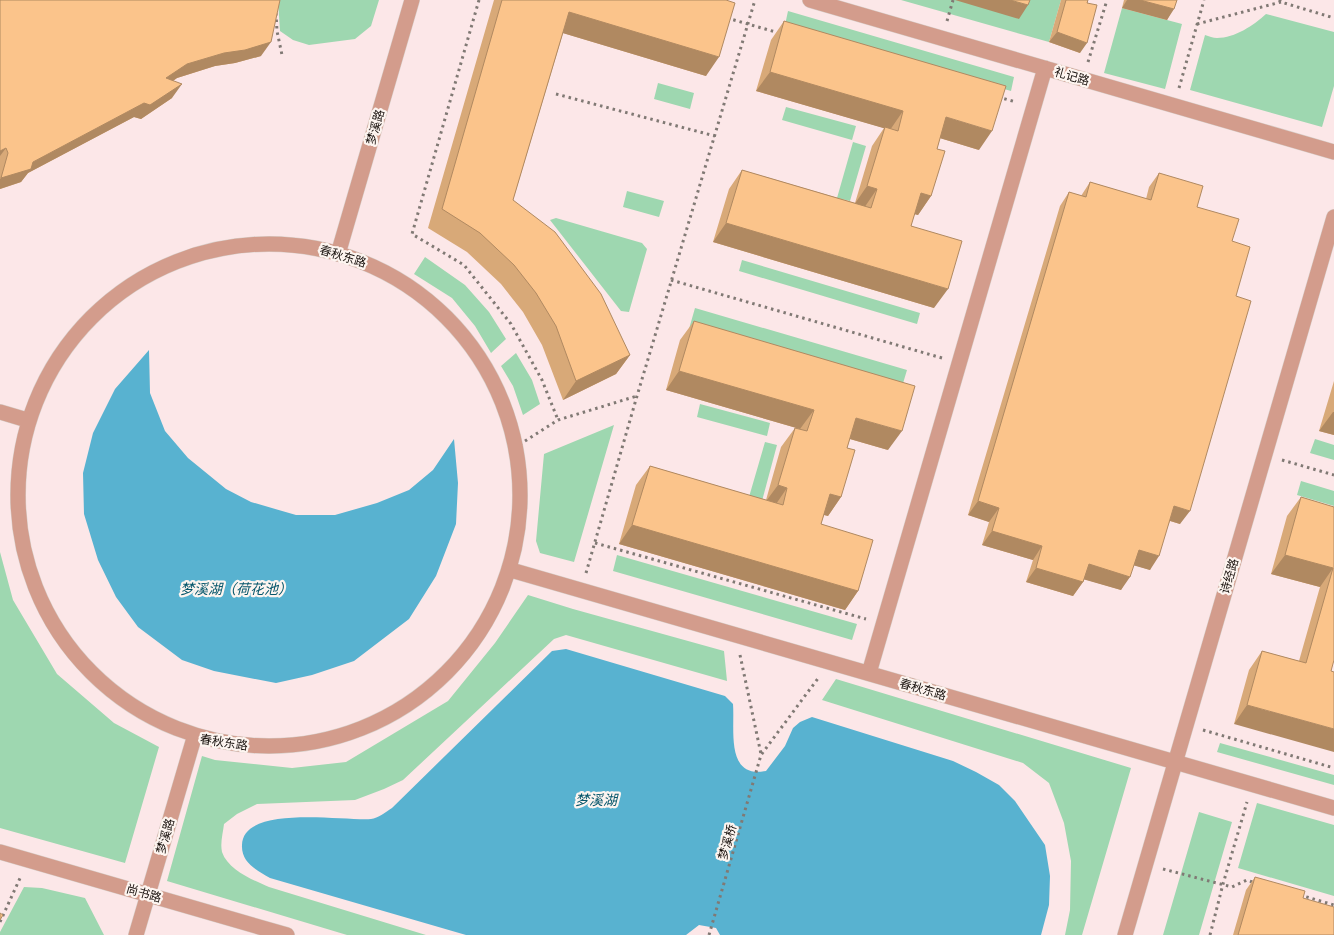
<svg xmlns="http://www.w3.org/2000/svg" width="1334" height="935" viewBox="0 0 1334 935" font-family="'Golos Text','Noto Sans SC',sans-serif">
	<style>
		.education { fill: #fce7e8 }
		.green { fill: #9ed7b0 }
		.water { fill: #58b2d0 }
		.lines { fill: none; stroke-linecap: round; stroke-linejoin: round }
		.minor-casing { stroke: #d8d0cb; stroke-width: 16 }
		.path { stroke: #807974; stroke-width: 3; stroke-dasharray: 2.5 4; stroke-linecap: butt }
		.minor { stroke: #d39c8c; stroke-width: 15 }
		.wall { fill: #d8a978 }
		.shaded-wall { fill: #b08961 }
		.building { fill: #fbc48b; stroke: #b08961 }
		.labels { text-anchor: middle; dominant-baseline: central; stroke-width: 4.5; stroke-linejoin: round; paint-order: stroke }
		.street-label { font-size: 12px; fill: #160f0b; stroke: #fdf5f0 }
		.water-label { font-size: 14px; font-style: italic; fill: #06566b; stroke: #fdf5f0 }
	</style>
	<rect width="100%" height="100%" fill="#fdf5f0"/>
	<!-- education -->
	<path class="education" d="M0,0H1334V935H0Z"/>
	<!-- green -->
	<path class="green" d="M278,0H379L371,26L355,39L309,45L293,40L280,31Z
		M901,0H1061L1049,42Z
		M1122,8L1182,24L1165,89L1104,73Z
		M788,11L1014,77L1011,91L785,25Z
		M1266,14L1334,32V86L1322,127L1190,90L1205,35C1209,36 1213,38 1217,38C1235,38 1254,25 1266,14Z
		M658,83L694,93L690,109L654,99Z
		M786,107L856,126L852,140L782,120Z
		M853,142L866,146L850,201L837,198Z
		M627,191L664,201L659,217L623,207Z
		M556,218L642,243L647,249L629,312L621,311L550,220Z
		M425,257L465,285L489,312L506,339L491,353L475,326L452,298L414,274Z
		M742,260L920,313L917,324L739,271Z
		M695,308L907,370L901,390L689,329Z
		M516,353L532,380L540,404L523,415L513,386L501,366Z
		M700,404L770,423L767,436L697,417Z
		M614,425L574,562L540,553L536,541L544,454Z
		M1315,439L1334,445V460L1310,453Z
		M765,442L777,445L762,501L749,497Z
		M1301,481L1334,491V506L1297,495Z
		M0,552L13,600L57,674L114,723L159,747L125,863L0,828Z
		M617,555L857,624L852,640L613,571Z
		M528,595L573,609L724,651L727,681L566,635L554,639L403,780L384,789L355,800L257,804L237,814L224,824C223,833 220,843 222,852C228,870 253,880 269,887L426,935H347L167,881L202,756L215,760L292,768L346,762L448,701L495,643Z
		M836,679L1131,768L1082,935H1065L1070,910L1071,861L1064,823L1049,783L1023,763L822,700Z
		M1220,743L1334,775V785L1217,752Z
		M1257,803L1334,825V896L1238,868Z
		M1199,812L1232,822L1199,935H1163Z
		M24,887L42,888L85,898L104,935H0V932Z"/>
	<!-- water -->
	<path class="water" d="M149,350L150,393L165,431L188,458L226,489L251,502L296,515H335L377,503L409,490L433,470L454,439L458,483L456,524L436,576L409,619L354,661L312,675L276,683L214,671L182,660L138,627L116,597L98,560L84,514L83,473L93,433L115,389Z
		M566,649L725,696L733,704C735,729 725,779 766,771L785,746L793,728L800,722L812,717L953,761L976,772L999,785L1015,801L1045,845L1050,876L1049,905L1041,935H720L716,928L699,925L686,935H466L270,878C257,870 241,863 242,845C243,804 343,821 371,819C378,818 386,812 392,808L552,651Z"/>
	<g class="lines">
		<!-- minor casing -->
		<g class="minor-casing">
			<path id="minor" d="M810,0L1334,152
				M18 495a251 251 0 1 1 502 0a251 251 0 1 1-502 0Z
				M338,254L412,0
				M0,412L27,420
				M511,570L1334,808
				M869,673L1045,68
				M0,852L287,935
				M136,935L194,738
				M1125,935L1334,217"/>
		</g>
		<!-- path -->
		<path class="path" d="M479,0L412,234L464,265L511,324L542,380L558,420
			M1279,0L1281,2L1334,18
			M276,13L277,31L282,55
			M727,18L779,33
			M947,21L953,0
			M1197,24L1281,2
			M1088,62L1107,0
			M1179,88L1204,0
			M556,94L715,136
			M998,97L1016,102
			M671,280L942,358
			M514,448L558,420L637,396
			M1282,460L1334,475
			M595,543L866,619
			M586,573L637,396L755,0
			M740,655L761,754
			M1203,730L1334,768
			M1163,869L1232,887L1247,880L1255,883
			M1300,895L1334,905
			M0,922L21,876
			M709,935L761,755L819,677
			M1210,935L1223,884L1247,802"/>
		<!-- minor -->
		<use href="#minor" class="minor"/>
	</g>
	<!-- wall -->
	<path class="wall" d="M0,0L261,56L235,63L215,66L177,78L173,81L172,98L141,119L134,117L28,173L21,182L0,189Z
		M494,0H726L706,76L563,33L513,200L630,355L616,374L563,400L542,345L523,312L501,284L467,252L428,228Z
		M1061,0H1088L1080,53L1049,42Z
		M1124,0H1177L1167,20L1122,8Z
		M784,21L979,150L940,138L937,149L931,196L918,215L914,214L911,226L934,308L713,242L729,189L742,170L855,203L872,146L884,128L756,91L771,40Z
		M1159,173L1197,207L1232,241L1236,296L1180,524L1170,521L1150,570L1134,565L1121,590L1084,579L1083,582L1073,596L1026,582L1033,560L982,545L989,522L968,515L1060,206L1069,192L1081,196L1090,182L1146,199L1149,187Z
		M694,321L888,450L850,439L847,448L841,497L828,516L824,515L821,524L858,591L845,610L619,544L636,485L650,466L766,500L781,447L795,428L800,429L666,390L680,340Z
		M1334,381V435L1319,431Z
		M1301,497L1334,507L1332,665L1234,724L1249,670L1262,651L1299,661L1320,587L1271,574L1287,516Z
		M1255,877L1303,898L1334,935H1233L1246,890Z"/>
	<!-- shaded-wall -->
	<path class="shaded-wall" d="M955,0H1010L1028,5L1019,19Z
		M1127,0H1140L1174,9L1167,20L1122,8Z
		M569,12L719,57L706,76L556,31Z
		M1057,32L1087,43L1080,53L1049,42Z
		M271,42L261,56L235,63L215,66L177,78L157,92L166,78L187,64L224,53Z
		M770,72L903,111L890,130L756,91Z
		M182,84L172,98L141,119L134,117L28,173L21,182L0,189V179L1,178L33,162L144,103Z
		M946,117L992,131L979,150L933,136Z
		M6,148L0,156V151Z
		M867,186L877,189L864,208L854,205Z
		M921,193L931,196L918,215L907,212Z
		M726,223L948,289L934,308L713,242Z
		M630,355L616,374L563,400L576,381Z
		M679,371L814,410L800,429L666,390Z
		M1333,412H1334V435L1319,431Z
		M856,418L902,431L888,450L843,437Z
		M778,485L787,488L774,507L764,504Z
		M830,494L841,497L828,516L817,513Z
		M978,501L999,508L989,522L968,515Z
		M1174,506L1190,511L1180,524L1164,519Z
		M632,525L858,591L845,610L619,544Z
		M992,531L1042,546L1033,560L982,545Z
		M1139,550L1159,556L1150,570L1129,564Z
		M1285,555L1333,568L1320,587L1271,574Z
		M1089,564L1130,577L1121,590L1079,578Z
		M1036,568L1083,582L1073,596L1026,582Z
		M1247,705L1334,729V752L1234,724Z"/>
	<!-- building -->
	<path class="building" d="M0,0H280L271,42L245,50L224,53L187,64L166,78L182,84L150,105L144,103L33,162L31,169L1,178L8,153L6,148L0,151Z
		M502,0H726L735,3L719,57L569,12L513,200L555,232L601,294L630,355L576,381L556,326L536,293L514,265L480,233L442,209Z
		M1010,0H1030L1028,5Z
		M1066,0H1088L1087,3L1097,5L1087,43L1057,32Z
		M1140,0H1177L1174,9Z
		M784,21L1006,86L992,131L946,117L937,149L945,151L931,196L921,193L911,226L962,241L948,289L726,223L742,170L871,208L877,189L867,186L885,127L898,131L903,111L770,72Z
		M1159,173L1203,186L1197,207L1239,219L1232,241L1250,247L1236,296L1251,301L1190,511L1174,506L1159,556L1139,550L1130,577L1089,564L1083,582L1036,568L1042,546L992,531L999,508L978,501L1069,192L1086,197L1090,182L1151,200Z
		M694,321L915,386L902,431L856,418L847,448L855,450L841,497L830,494L821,524L873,540L858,591L632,525L650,466L783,505L787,488L778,485L795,428L807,431L814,410L679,371Z
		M1301,497L1334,507V660L1331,671L1334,672V729L1247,705L1262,651L1306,663L1333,568L1285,555Z
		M1255,877L1305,891L1303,898L1334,907V935H1238Z
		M0,913L3,915L0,920Z"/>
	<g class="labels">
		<!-- street labels -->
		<g class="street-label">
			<text transform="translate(1072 76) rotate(16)">礼记路</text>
			<text transform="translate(375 127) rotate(-74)">梦溪路</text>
			<text transform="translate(343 256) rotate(17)">春秋东路</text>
			<text transform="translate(1229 576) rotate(-74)">诗经路</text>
			<text transform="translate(923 689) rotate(16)">春秋东路</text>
			<text transform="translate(224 742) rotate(8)">春秋东路</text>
			<text transform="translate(165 836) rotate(-74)">梦溪路</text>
			<text transform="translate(727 842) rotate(-74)">梦溪桥</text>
			<text transform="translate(144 893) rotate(16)">尚书路</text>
		</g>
		<!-- water labels -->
		<g class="water-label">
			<text x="236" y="588">梦溪湖（荷花池）</text>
			<text x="596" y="799">梦溪湖</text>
		</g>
	</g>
</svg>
